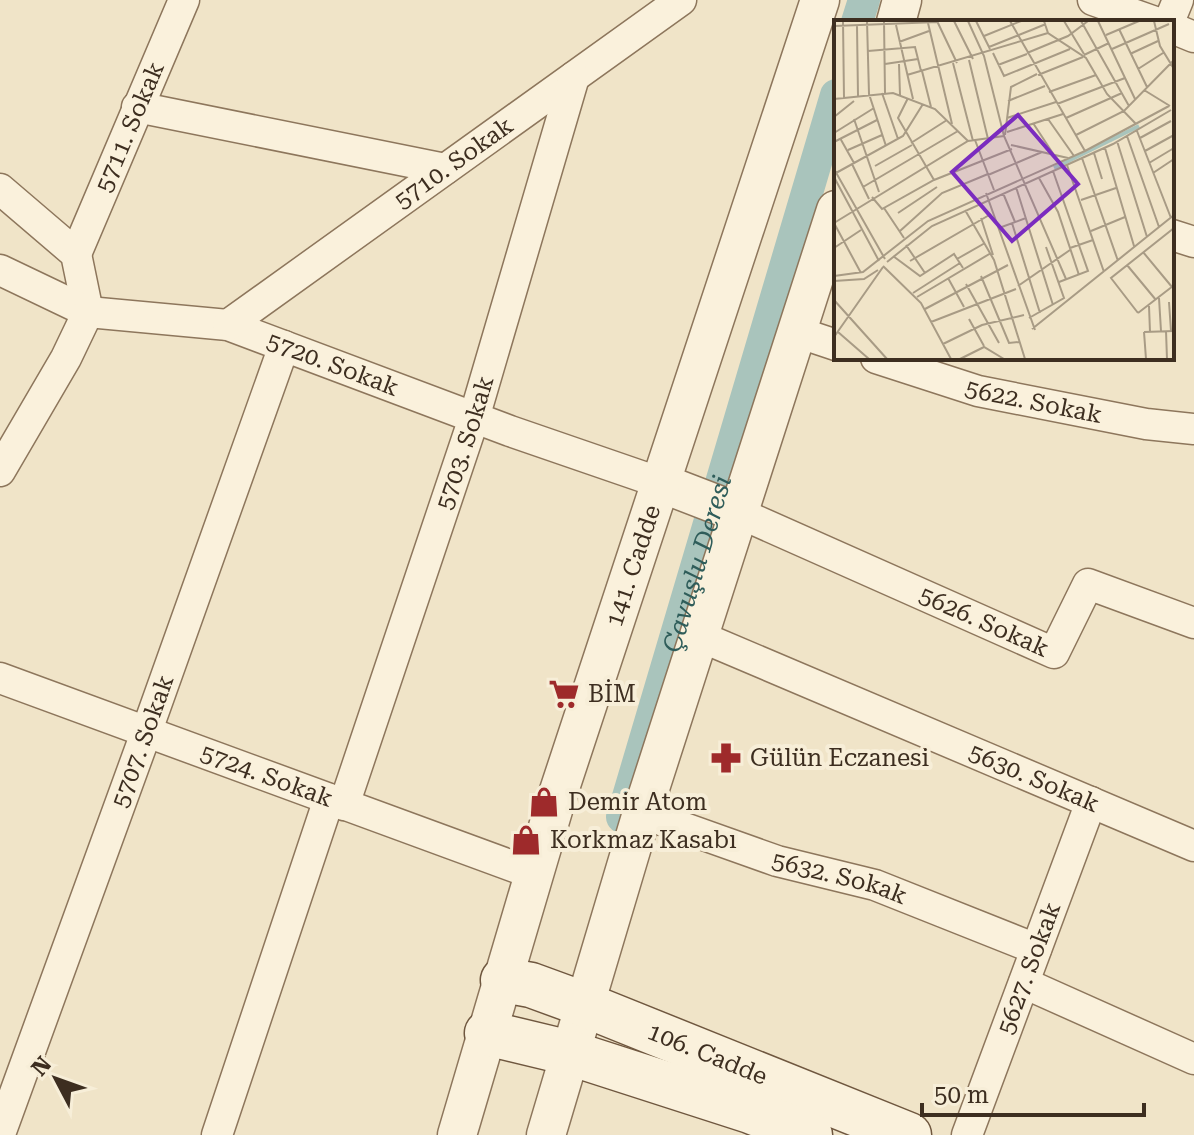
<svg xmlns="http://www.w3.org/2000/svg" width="1194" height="1135" viewBox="0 0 1194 1135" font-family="'Roboto Serif',serif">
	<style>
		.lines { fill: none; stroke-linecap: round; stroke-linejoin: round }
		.canal { stroke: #a9c4bc; stroke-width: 32 }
		.minor-casing { stroke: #8d765c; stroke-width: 33 }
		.tertiary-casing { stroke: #8d765c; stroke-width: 41 }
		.secondary-casing { stroke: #6f573f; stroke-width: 47 }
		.minor { stroke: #faf1dc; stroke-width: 30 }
		.tertiary { stroke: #faf1dc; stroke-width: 38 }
		.secondary { stroke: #faf1dc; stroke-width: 44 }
		.labels { text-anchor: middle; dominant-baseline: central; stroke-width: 8; stroke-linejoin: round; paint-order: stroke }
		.street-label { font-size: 24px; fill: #3d2e20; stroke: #f7eed8 }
		.poi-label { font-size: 24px; fill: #3d2e20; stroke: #f7eed8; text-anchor: start }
		.water-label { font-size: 26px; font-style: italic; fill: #2f5d5a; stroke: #f7eed8 }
		.inset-river { fill: none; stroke: #a9c4bc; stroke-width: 4 }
		.inset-road { fill: none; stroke: #a89b85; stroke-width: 2 }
		.view { fill: #7b2cbf; fill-opacity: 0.15; stroke: #7b2cbf; stroke-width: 4 }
		.inset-edge { fill: none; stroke: #3d2e20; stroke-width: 4 }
	</style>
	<rect width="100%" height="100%" fill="#f0e4c8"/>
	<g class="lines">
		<!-- canal -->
		<g class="canal">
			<path d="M857,22L864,0"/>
			<path id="s1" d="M622,817L836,95"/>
		</g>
		<!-- minor casing -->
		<g class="minor-casing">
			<g id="minor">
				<path d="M1093,0L1155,22"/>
				<path d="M1169,22L1178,0"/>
				<path d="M1172,28L1194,37"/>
				<path d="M137,107L445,169"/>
				<path d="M0,189L76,254L88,312"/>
				<path d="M1172,235L1194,242"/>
				<path id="s2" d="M76,254L184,0"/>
				<path id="s3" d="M0,270L88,312L228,325L510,431L661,483"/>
				<path id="s4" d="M228,325L681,0"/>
				<path d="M797,332L836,345"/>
				<path id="s5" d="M876,358L978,391L1146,424L1194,429"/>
				<path d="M0,471L66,358L88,312"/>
				<path id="s6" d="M739,513L1054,653L1088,584L1194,623"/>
				<path id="s7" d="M699,636L1194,846"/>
				<path id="s8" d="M0,678L534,874"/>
				<path id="s9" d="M344,805L474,418L574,77"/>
				<path id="s10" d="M642,813L777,861L875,885L1036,949"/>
				<path d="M1024,983L1194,1059"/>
				<path id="s11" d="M0,1134L146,733L284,346"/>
				<path d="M217,1135L329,799"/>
				<path id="s12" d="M967,1135L1091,802"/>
			</g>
		</g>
		<!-- tertiary casing -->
		<g class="tertiary-casing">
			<g id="tertiary">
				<path d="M896,22L902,0"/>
				<path d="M661,483L739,513"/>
				<path id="s13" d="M457,1135L556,800L820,0"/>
				<path d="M546,1135L642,813L836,210"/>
			</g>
		</g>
		<!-- secondary casing -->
		<g class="secondary-casing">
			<g id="secondary">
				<path id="s14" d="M503,980L531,985L583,1004L909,1135"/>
				<path d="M487,1033L570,1053L750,1111L810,1135"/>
			</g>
		</g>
		<!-- minor -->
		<use href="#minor" class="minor"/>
		<!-- tertiary -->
		<use href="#tertiary" class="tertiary"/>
		<!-- secondary -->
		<use href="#secondary" class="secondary"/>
	</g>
	<!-- icons -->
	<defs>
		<g id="supermarket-bare" transform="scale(2.4)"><path d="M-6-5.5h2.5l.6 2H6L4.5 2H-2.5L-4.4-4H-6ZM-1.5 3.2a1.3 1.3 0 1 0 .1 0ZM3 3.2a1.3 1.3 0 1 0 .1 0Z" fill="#9e2a2b" stroke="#f7eed8" stroke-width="2.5" paint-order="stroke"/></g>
		<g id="pharmacy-bare" transform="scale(2.4)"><path d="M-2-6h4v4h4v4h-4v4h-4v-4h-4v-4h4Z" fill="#9e2a2b" stroke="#f7eed8" stroke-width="2.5" paint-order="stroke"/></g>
		<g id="shop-bare" transform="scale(2.4)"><path d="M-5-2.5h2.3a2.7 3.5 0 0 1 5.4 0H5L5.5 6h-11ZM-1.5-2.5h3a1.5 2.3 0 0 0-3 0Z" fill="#9e2a2b" stroke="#f7eed8" stroke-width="2.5" paint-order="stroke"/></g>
	</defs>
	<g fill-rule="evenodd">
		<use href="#supermarket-bare" x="564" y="694"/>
		<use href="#pharmacy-bare" x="726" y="758"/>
		<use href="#shop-bare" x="544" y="802"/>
		<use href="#shop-bare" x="526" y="840"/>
	</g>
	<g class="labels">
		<!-- street labels -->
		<g class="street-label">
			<text stroke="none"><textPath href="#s2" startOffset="138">5711. Sokak</textPath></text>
			<text stroke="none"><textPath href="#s4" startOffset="278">5710. Sokak</textPath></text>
			<text stroke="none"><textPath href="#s3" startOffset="350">5720. Sokak</textPath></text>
			<text stroke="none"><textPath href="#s5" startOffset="164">5622. Sokak</textPath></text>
			<text stroke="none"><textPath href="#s9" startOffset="382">5703. Sokak</textPath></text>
			<text stroke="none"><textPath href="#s13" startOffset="596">141. Cadde</textPath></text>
			<text stroke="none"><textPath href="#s6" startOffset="268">5626. Sokak</textPath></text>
			<text stroke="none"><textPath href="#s11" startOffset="418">5707. Sokak</textPath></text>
			<text stroke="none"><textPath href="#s8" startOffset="284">5724. Sokak</textPath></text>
			<text stroke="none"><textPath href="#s7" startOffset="364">5630. Sokak</textPath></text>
			<text stroke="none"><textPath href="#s10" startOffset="208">5632. Sokak</textPath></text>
			<text stroke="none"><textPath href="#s12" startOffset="178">5627. Sokak</textPath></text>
			<text stroke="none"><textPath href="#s14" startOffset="218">106. Cadde</textPath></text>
		</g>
		<!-- poi labels -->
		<g class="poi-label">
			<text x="588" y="694">BİM</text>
			<text x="750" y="758">Gülün Eczanesi</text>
			<text x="568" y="802">Demir Atom</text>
			<text x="550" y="840">Korkmaz Kasabı</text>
		</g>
		<!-- water labels -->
		<g class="water-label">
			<text stroke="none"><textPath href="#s1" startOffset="264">Çavuşlu Deresi</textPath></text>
		</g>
	</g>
	<!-- overview -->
	<g transform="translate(834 20)">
		<rect width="340" height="340" fill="#f0e4c8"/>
		<path class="inset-river" d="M220,148L305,106"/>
		<path class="inset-road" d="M9,1L10,78M33,1L35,74L52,126M50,1L51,73M103,1L123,43M120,1L139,39M134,1L150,36L170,116L232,259M142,1L156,29M176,1L251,131M210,1L214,13L252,38L273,74L302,104M230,1L250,34M247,1L295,86M264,1L301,79M320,1L326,26L340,49M94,3L118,104M62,5L79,79M0,6L104,2M23,6L24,76M285,9L313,67M272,15L305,1M150,16L187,1M65,22L95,11M155,27L212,4M278,29L335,4M34,31L81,27L87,51M159,33L170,56L236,29M193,33L234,16L254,1M296,34L324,21M250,35L275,23M135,40L154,119M119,43L139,121M51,44L84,39M65,44L66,75M164,45L193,34M304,49L329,33M88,51L97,87M73,55L214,13M204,55L249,37M310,70L336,86M215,72L262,55M48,73L64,119M74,78L64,98L100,160M0,79L59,73L101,89L134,121M174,81L211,66M223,84L291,58M0,97L20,81M173,98L222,82M232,98L288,73M20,99L45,172M214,99L240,136M199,103L220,135M303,111L337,198M173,112L229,94M0,113L40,88M171,115L177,67L203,54M242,115L290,91L340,40M293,116L325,207M6,118L20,143M306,118L337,101M141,120L160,170M283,121L313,217M0,122L43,100M77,123L113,100M177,125L234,138M271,128L300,226M14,130L48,115M311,131L340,115M260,133L268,159M248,138L284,241M315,143L340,128M18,144L35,179M233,145L270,252M41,146L78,125M0,149L51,239M219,151L254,251L225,262M2,153L69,116L89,84M319,153L340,139M154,155L208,132M0,157L45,241M205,158L224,192L245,255M29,167L124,111M182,167L219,285M152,173L201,310M169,173L181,202M38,177L48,189L100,160L178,129M247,180L282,168M50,188L70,218M131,190L160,240L191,339M64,193L103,167M147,198L159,235M0,203L134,121L170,116M0,203L27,253M178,203L206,293M165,208L192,198M66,211L108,173L154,154M257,211L291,197M72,225L91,253M0,228L27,210M236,228L259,220M309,232L338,267M59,236L86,256L120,234L129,248M123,239L151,223M76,241L157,194M53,242L98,206L279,124L337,90M293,245L322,280M49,246L87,283L117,339M0,256L29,252L94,201L251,131L335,86M147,256L175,323L185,322M114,258L130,287M0,261L30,259L44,250M132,264L165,323M184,266L236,230M79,273L126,243M83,277L157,233M325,278L327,311M0,280L53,339M335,282L337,311M315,286L316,312M91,289L174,245M304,293L277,258L340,208M304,293L339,266M195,298L230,278L212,227M135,299L150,326M97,302L182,269M198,309L340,195M332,311L333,339M4,312L35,339M310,312L340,311M310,312L312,339M0,317L49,247M109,324L148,305L190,295M126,339L150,327L170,339"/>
		<path class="view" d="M184,95L244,164L178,221L118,152Z"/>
		<rect width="340" height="340" class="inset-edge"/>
	</g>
	<!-- north arrow -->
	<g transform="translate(56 1079) rotate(311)" stroke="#f7eed8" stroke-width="6" paint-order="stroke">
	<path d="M0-6L14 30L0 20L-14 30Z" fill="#3d2e20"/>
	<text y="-12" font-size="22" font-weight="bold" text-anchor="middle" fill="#3d2e20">N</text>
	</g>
	<!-- scale -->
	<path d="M922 1103v12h222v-12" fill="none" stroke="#3d2e20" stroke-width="4"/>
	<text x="934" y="1103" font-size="24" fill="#3d2e20" stroke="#f7eed8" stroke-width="6" paint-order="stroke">50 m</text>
</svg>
